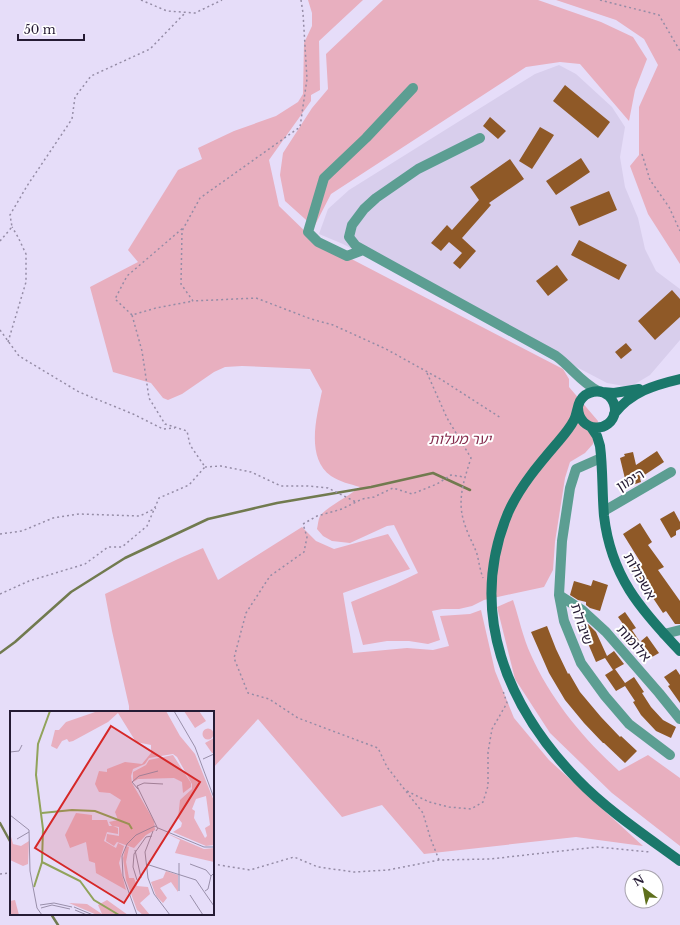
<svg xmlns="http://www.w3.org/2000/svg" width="680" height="925" viewBox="0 0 680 925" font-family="'Libre Baskerville','Noto Sans Hebrew',serif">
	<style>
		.built { fill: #d8ceec }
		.green { fill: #e8afbf }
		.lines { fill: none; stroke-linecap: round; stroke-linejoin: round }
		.stream { stroke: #717a4f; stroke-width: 2.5 }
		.building { fill: #8f5927 }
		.path { stroke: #958ca6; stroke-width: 1.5; stroke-dasharray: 2 3; stroke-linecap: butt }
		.street { stroke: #5c9e92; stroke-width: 10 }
		.secondary { stroke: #1b786b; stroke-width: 10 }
		.labels { text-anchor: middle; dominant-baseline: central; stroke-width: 4; stroke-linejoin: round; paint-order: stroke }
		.park-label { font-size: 14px; font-style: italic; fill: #852b4d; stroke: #fff }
		.street-label { font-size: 14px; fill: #251b34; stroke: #fff }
		.inset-river { fill: none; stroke: #91a35b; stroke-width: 2 }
		.inset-road { fill: none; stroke: #998faa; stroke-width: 1 }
		.view { fill: #d62828; fill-opacity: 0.15; stroke: #d62828; stroke-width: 2 }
		.inset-edge { fill: none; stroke: #251b34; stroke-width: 2 }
	</style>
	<rect width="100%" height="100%" fill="#e6ddf9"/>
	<!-- built -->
	<path class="built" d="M559,65L576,74L612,107L625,127L620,157L625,187L638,218L645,249L656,271L680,289V340L650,375L630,387L607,383L343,244L319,234L328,209L349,190L535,74Z"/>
	<!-- green -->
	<path class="green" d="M308,0H363L319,41L320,90L311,95V101L269,160L279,206L313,239L563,369L569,379V387L598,421L593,444L585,453L570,462L565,478L555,542L553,570L544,587L484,600L472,606L459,609H442L432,611L440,640L428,644L409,641H387L363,645L351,602L395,584L418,573L394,525L387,526L350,543L332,541L323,536L317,529C318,525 318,520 320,516C324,509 352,494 360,487C350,484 340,482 331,476C305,457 317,416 322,391L310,369L242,366L225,367L214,372L182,394L168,400L163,398L151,383L113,372L90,287L138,262L128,250L178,170L202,159L198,148L234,131L276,116L298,102L303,94L304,43L312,26V13Z
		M383,0H538L601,22L633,37L647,59L635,90L629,121L580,64L560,62L526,67L331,194L314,227L285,201L280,175L283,153L312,108L328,89L326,54Z
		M556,0H680V264L648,214L630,166L639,155V107L658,65L644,39L616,20Z
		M302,527L316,541L334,549L388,534L410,569L343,593L353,653L407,648L433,650L449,646L440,616L470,614L481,610L495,671L514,718L549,760L643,846L576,837L424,854L382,805L342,817L258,719L213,768V712H129V706L112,631L105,594L178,559L203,548L218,580Z
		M513,600C519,618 523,638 531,655C551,700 583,738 619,771L648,755L680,778V846L612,793L550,733L515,679L497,607Z"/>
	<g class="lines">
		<!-- stream -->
		<path class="stream" d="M0,653L15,642L71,592L125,558L208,519L277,503L371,487L433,473L470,490
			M0,823L11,843
			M51,914L58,925"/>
	</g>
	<!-- building -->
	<path class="building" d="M565,85L610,122L598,138L553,101Z
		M490,117L506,131L498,139L483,126Z
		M540,127L554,135L532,169L519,161Z
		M581,158L590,172L556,195L546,181Z
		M510,159L524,179L489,203L491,205L462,238L476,251L460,269L453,263L462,253L449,242L441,251L431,243L447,225L452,230L479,200L470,187Z
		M609,191L617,210L579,226L570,207Z
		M579,240L627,265L619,280L571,255Z
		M557,265L568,280L548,296L536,281Z
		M672,290L680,299V317L655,340L638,321Z
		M626,343L632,350L621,359L615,352Z
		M657,451L664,462L640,478L641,482L627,487L620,458L625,456L624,454L633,452L636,465Z
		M674,511L680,522V529L676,531V535L671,538L660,519Z
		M640,523L652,542L648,545L664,567L658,570L680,601V624H675L666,611L663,613L633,568L641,563L623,534Z
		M593,580L608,585L600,611L590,608L586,605V602L578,600L570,595L574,581L591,586Z
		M625,612L636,628L632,630L640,642L633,646L622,631L626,628L618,617Z
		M588,624L596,632L607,656L614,651L624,664L615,669L625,683L634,677L644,692L642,693L651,707L663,720L676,727L671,738L656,731L641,715L633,702L635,701L625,686L616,691L605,675L613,670L605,658L596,662L581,627Z
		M547,626L556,649L568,674L569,673L580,692L601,717L620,737L621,736L637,751L625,763L604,743H603L584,723L565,700L549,673L531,632Z
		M647,636L659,653L652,657L641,641Z
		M676,669L680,675V703L668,686L670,685L664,677Z"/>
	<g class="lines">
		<!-- path -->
		<path class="path" d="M141,0L167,11L195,13L222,0
			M301,0L303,13L307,79L300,127L200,198L182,231L181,284L193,301L256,298L311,319L333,325L386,349L442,380L501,418
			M600,0L659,15L680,51
			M642,154L650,180L669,207L680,231
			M0,241L12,227L10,215L27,186L72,119L75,97L91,76L150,49L186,12
			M132,315L115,299L127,276L183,228
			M0,330L19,356L79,392L133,414L163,429L175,428
			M8,342L26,282V254L18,237L12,227
			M427,373L447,418L471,458C463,483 456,503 466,528C469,537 474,545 477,554C479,562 480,570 483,578
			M205,467L221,466L251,472L281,486H308L328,488L356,502
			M0,534L22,531L53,518L79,514L140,516L156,508
			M0,594L29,581L85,564L108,547H122L147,526L159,498L189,485L205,467L190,445L187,431L165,424L149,398L142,351L132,315L156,308L193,301
			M407,791L429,802L449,807L471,809L483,802L488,786V752L492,729L507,703L503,691
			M439,860L430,837L423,813L387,767L378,748L298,718L269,699L248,693L234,658L246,613L270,576L304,552L307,537L303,524L317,516L342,509L362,499L374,497L393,488L412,494L437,484L451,475L464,477
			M213,864L250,870L294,857L318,867L354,872L388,870L439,860L490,859L597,847L650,852
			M0,874L11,873"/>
		<!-- street -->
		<path class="street" d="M480,138L418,169L376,198L364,209L352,225L349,237L356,246L556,356C571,367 581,382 598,391
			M363,250L347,256L318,242L308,232L324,178L366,138L413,88
			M601,458L576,469L570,488L562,541L559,595L564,621L581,663L605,696L629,724L670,755
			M604,511L671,472
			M559,595L582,610L606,632L659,693L680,719
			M664,634L680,630"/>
		<!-- secondary -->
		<path class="secondary" d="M602,392L614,393L639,389
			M578,408C579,433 612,434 615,411C615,406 613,400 609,396C600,388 586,391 580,401C577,407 577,414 574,420C570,428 564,435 558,442C540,463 520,486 508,513C467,612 507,707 578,780C607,810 646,836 680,861
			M614,414C631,392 654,385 680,379
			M591,427L597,436L600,446C603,469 602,493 604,516C611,576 640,609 680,651"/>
	</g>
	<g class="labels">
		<!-- park labels -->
		<g class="park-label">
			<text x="460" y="439">יער מעלות</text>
		</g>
		<!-- street labels -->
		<g class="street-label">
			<text transform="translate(630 480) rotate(-31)">רימון</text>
			<text transform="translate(640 576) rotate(61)">אשכולות</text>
			<text transform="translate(582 624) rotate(72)">שיבולת</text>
			<text transform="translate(634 643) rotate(49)">אלומות</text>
		</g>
	</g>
	<!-- overview -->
	<g transform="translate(10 711)">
		<rect width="204" height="204" fill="#e6ddf9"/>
		<path d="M88,0H156L170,25L185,43L204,90V134L196,135L163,121L171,116L172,112L168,107L170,89L182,78V73L167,46L163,43L139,47L135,53L123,58L121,65L122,72L144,110L145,119L136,124L124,137L107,131L104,135L96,130L97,123L109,125V116L103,115L108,117V123L97,121L94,130L106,137L108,132L114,135L109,152L116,179L86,162L85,152L79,150L76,131L60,137L55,124L66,102L82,104V109H97L99,115H102L99,111L108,109L105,101L111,89L100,82L89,81L85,73L89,60L97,61V58L115,51L132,53L141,42V34L126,31L108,2L98,11L63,30L59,31L57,28L52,30L47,38L41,35L45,19H49L56,11ZM196,85L200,114L195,117L197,125L195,127L184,107L185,100L182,98L186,88ZM174,0H189L196,10L185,17ZM192.5 23a5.5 5.5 0 1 1 11 0a5.5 5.5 0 1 1-11 0ZM204,27V42H202L195,32ZM163,44L181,72V76L173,82L172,71L164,67L128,68L123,71V61L136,54L139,49ZM154,121L194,138L204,137V151L165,142L170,129ZM0,122L3,133L11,135L19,130L18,153L13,155L0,149ZM116,135L119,136L116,151L119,167H124L127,175L138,176L140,183L130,192L140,204H133L127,199L116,169L113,147ZM156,160L168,164V181L161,171L150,177L157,187L153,192L146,185L141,171L153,167ZM5,189L9,204H0V190ZM97,189L118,204H87L59,192L77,193L92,203L88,194Z" fill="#e8afbf" fill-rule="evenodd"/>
		<path class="inset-river" d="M32,102L62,99L85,100L119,113L122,118M32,151L70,170L84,189L109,204M24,176L32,151L33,118L26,64L28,33L40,0"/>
		<path class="inset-road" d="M164,0L185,36L204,87M0,24V50M0,41L9,40L12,34M193,48L204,43M128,78L122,71L129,65L148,60M0,104L19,119L20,160L27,197L32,204M147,116L127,75L134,72L153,73M148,117L194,136H204M143,120L135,141L138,167L144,183L160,204M7,128L19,121M125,139L131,167M169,152V180M136,153L186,169L204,195M180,153L196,159L201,165M127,169L123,156L124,143L136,126L142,125M195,180L198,178L201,165L204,162M180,184L193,204M30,194L44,192L62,196M64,196L83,204M31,197L42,194L60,198M65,199L77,204M127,204L113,165L112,145L117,133L126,124L145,115L148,117L146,120"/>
		<path class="view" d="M101,15L190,71L114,192L25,137Z"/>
		<rect width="204" height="204" class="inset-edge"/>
	</g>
	<!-- north arrow -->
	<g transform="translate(644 889) rotate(328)"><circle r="19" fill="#ffffff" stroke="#a8a4ae"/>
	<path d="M0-3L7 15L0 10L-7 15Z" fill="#5e6f1c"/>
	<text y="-6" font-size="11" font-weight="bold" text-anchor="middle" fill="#251b34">N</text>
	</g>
	<!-- scale -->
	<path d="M18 34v6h66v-6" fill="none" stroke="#251b34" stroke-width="2"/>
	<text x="24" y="34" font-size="12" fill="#251b34" stroke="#ffffff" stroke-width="3" paint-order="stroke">50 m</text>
</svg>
